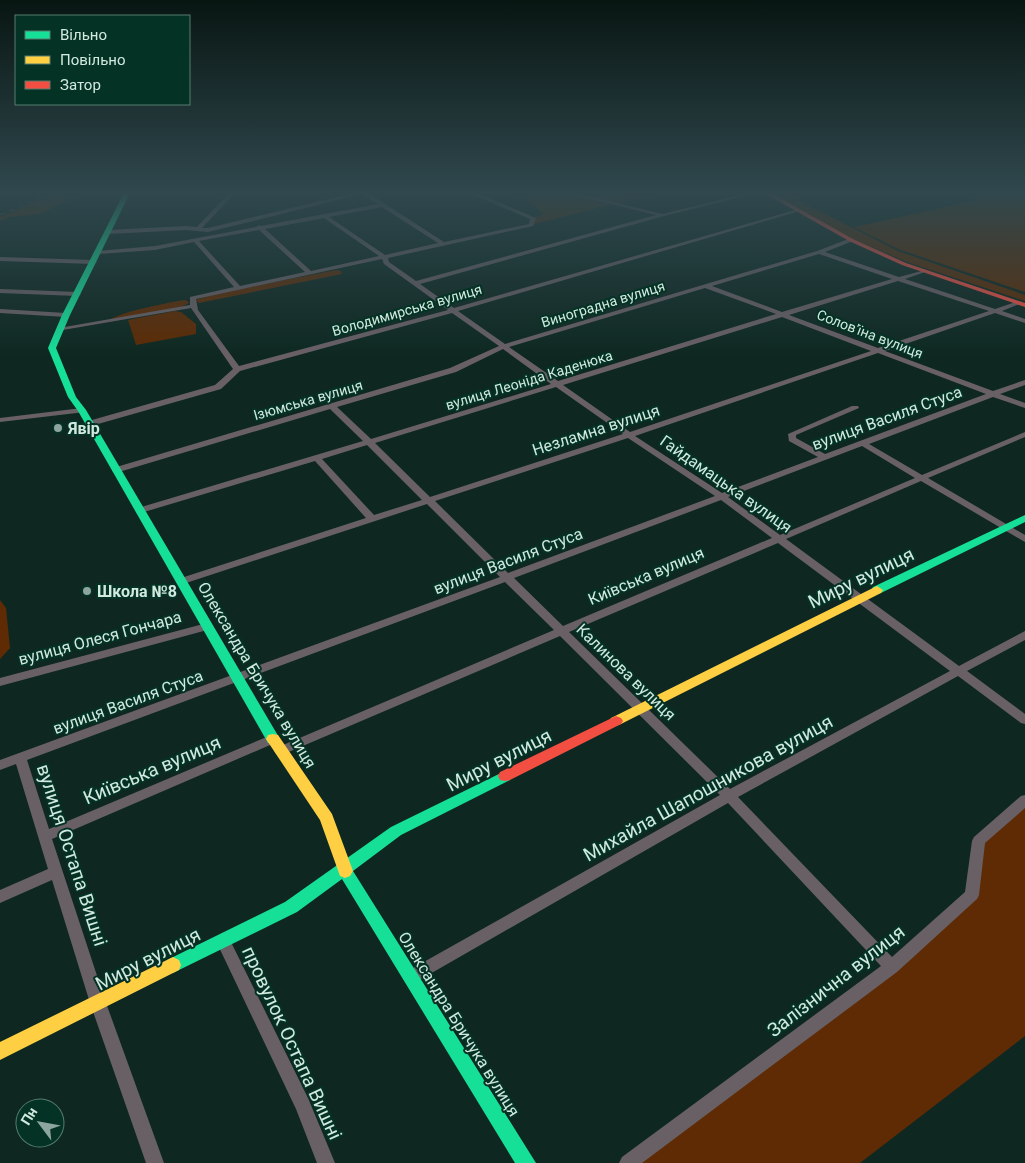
<svg xmlns="http://www.w3.org/2000/svg" width="1025" height="1163" viewBox="0 0 1025 1163" font-family="Roboto,sans-serif">
	<style>
		.green { fill: #5e2b04 }
		.lines { fill: none; stroke-linecap: round; stroke-linejoin: round }
		.street { fill: #696066; fill-rule: evenodd }
		.fast { fill: #16e098; fill-rule: evenodd }
		.slow { fill: #ffcf43; fill-rule: evenodd }
		.jam { fill: #f24e42; fill-rule: evenodd }
		.rail { stroke: #5d6061; stroke-width: 1; stroke-dasharray: 5 5; stroke-linecap: butt }
		.poi-dot { fill: #8da59c; stroke: #043325; stroke-width: 2 }
		.labels { text-anchor: middle; dominant-baseline: central; stroke-width: 4; stroke-linejoin: round; paint-order: stroke }
		.far-street-label { font-size: 14px; fill: #d2e9df; stroke: #043325 }
		.street-label { font-size: 16px; fill: #d2e9df; stroke: #043325 }
		.poi-label { font-size: 16px; font-weight: bold; fill: #d2e9df; stroke: #043325; text-anchor: start }
		.near-street-label { font-size: 19px; fill: #d2e9df; stroke: #043325 }
	</style>
	<rect width="100%" height="100%" fill="#0e2821"/>
	<!-- green -->
	<path class="green" d="M56,193H81L40,214L9,217L0,221V217Z
		M518,193H656L531,225L533,218L544,214Z
		M771,193H784L898,251L1025,295V301L907,262L853,239Z
		M986,193H1025V292L898,249L854,227L977,200L968,197Z
		M336,270L341,271L342,274L199,303L195,300L219,293Z
		M186,300L189,303L181,307L110,320C116,313 174,301 186,300Z
		M175,311L181,312L196,324V334L136,345L128,320Z
		M0,600L6,608L10,648L0,659Z
		M1025,800V1036L860,1163H625L892,967L972,895L979,841Z"/>
	<g class="lines">
		<!-- street -->
		<path class="street" d="M229,193H235L202,228H208L353,193H368L444,242L529,224L530,219L469,193H477L536,218L533,226L388,258L389,262L416,281L656,215L566,193H576L662,214L748,193H758L664,216L420,284L454,308L795,210L800,211L458,311L505,344L817,251L851,238L853,239V241L825,252L899,277L925,270V272L905,279L995,309L1019,301L1022,303L1002,311L1025,319V323L995,313L885,351L993,391L1025,380V385L1000,394L1025,403V408L993,397L869,444L922,475L1025,432V437L928,478L1025,535V542L921,481L786,539L959,666L1025,631V640L967,671L1025,714V724L1021,723L958,676L738,797L892,957L965,892L972,841L974,837L1021,796L1025,795V808L985,843L979,895L977,899L897,972L642,1163H619L622,1157L881,966L728,803L416,982L411,984L406,982L404,977L406,972L720,795L560,636L284,754L280,756L276,754L274,751L276,748L554,630L505,582L27,760L49,829L269,736L273,734L277,736L279,739L277,742L52,839L106,1003L164,1163H146L90,1003L52,880L0,903V890L48,869L16,764L0,770V760L500,577L427,504L186,583H178L177,581L178,579L366,518L315,461L144,512H138L136,510L138,508L363,441L330,409L119,472H113L112,470L113,468L450,368L499,346L452,313L240,371L221,389L91,426H85V422L215,385L233,369L191,308L57,331V329L59,328L190,305V297L234,287L194,242L155,250L99,254L96,252L97,251L155,246L256,227L259,225L261,226L378,204L362,194L208,232L186,230L108,234L105,232L108,230L186,226L197,227ZM382,207L438,243L385,255L329,217ZM324,218L379,256L311,271L265,229ZM259,230L305,272L240,286L199,241ZM819,254L892,279L782,312L712,286ZM382,259L384,264L448,310L239,366L198,310L196,299ZM898,281L989,311L878,348L789,315ZM705,288L776,314L558,381L509,347ZM782,317L871,351L630,432L563,385ZM503,349L551,384L371,439L337,407L456,372ZM878,353L986,394L825,454L796,438V435L859,408L858,406H852L788,434L789,441L818,457L722,493L635,436ZM556,387L623,434L430,497L375,443ZM628,438L715,496L508,573L435,501ZM367,445L422,500L374,515L322,459ZM862,446L915,478L780,535L728,497ZM721,500L772,538L563,626L514,578ZM778,543L950,671L730,789L569,632Z
			M0,257L94,260L97,262L94,264L0,261Z
			M0,289L78,292L81,294L78,296L0,293Z
			M0,309L66,313L69,315L66,317L0,313Z
			M82,408L86,410L85,412L0,422V418Z
			M207,623L211,625L212,627L211,629L0,686V678Z
			M223,934L228,936L308,1098L335,1163H317L296,1109L216,941L218,936Z"/>
		<!-- fast -->
		<path class="fast" d="M124,193H130L70,315L56,348L76,397L86,410L280,739L278,743L273,744L268,743L78,411L68,397L48,348L62,315Z
			M1025,515V522L881,593L877,594L871,590L873,587Z
			M505,771L510,772L512,776L510,780L401,835L353,871L536,1163H515L342,879L297,912L179,970L173,973L167,970L165,965L167,960L285,902L391,827Z"/>
		<!-- slow -->
		<path class="slow" d="M877,586L883,590L881,593L621,724L616,726L611,724L609,721L611,718Z
			M273,734L278,735L332,814L353,871L350,876L345,878L340,876L320,820L266,739L268,735Z
			M173,957L179,960L181,965L179,970L0,1060V1042Z"/>
		<!-- jam -->
		<path class="jam" d="M764,193H771L853,239L906,263L1025,303V307L902,265L849,241Z
			M616,716L621,718L623,721L621,724L510,780L505,781L500,780L498,776L500,772Z"/>
		<!-- rail -->
		<path class="rail" d="M0,215L52,193"/>
	</g>
	<!-- sky -->
	<linearGradient id="sky" x2="0" y2="1"><stop stop-color="#081612"/><stop offset="0.54" stop-color="#30484e"/><stop offset="1" stop-color="#30484e" stop-opacity="0"/></linearGradient>
	<rect width="1025" height="356" fill="url(#sky)"/>
	<!-- markers -->
	<g class="poi-dot">
		<circle cx="58" cy="428" r="5"/>
		<circle cx="87" cy="591" r="5"/>
	</g>
	<g class="labels">
		<!-- far-street labels -->
		<g class="far-street-label">
			<text transform="translate(603 304) rotate(-17)">Виноградна вулиця</text>
			<text transform="translate(407 310) rotate(-16)">Володимирська вулиця</text>
			<text transform="translate(870 334) rotate(21)">Солов'їна вулиця</text>
			<text transform="translate(529 380) rotate(-17)">вулиця Леоніда Каденюка</text>
			<text transform="translate(308 400) rotate(-16)">Ізюмська вулиця</text>
		</g>
		<!-- street labels -->
		<g class="street-label">
			<text transform="translate(887 418) rotate(-20)">вулиця Василя Стуса</text>
			<text transform="translate(596 430) rotate(-18)">Незламна вулиця</text>
			<text transform="translate(726 484) rotate(35)">Гайдамацька вулиця</text>
			<text transform="translate(508 561) rotate(-21)">вулиця Василя Стуса</text>
			<text transform="translate(646 576) rotate(-23)">Київська вулиця</text>
			<text transform="translate(100 638) rotate(-15)">вулиця Олеся Гончара</text>
			<text transform="translate(626 672) rotate(44)">Калинова вулиця</text>
			<text transform="translate(257 675) rotate(59)">Олександра Бричука вулиця</text>
			<text transform="translate(128 702) rotate(-20)">вулиця Василя Стуса</text>
			<text transform="translate(459 1024) rotate(58)">Олександра Бричука вулиця</text>
		</g>
		<!-- poi labels -->
		<g class="poi-label">
			<text x="68" y="428">Явiр</text>
			<text x="97" y="591">Школа №8</text>
		</g>
		<!-- near-street labels -->
		<g class="near-street-label">
			<text transform="translate(861 578) rotate(-26)">Миру вулиця</text>
			<text transform="translate(499 760) rotate(-27)">Миру вулиця</text>
			<text transform="translate(152 770) rotate(-23)">Київська вулиця</text>
			<text transform="translate(708 788) rotate(-29)">Михайла Шапошникова вулиця</text>
			<text transform="translate(72 855) rotate(72)">вулиця Остапа Вишні</text>
			<text transform="translate(148 959) rotate(-27)">Миру вулиця</text>
			<text transform="translate(836 981) rotate(-38)">Залізнична вулиця</text>
			<text transform="translate(292 1043) rotate(65)">провулок Остапа Вишні</text>
		</g>
	</g>
	<!-- legend -->
	<rect x="15" y="15" width="175" height="90" fill="#043325" stroke="#567c6f"/>
	<rect x="25" y="31" width="25" height="8" fill="#16e098" stroke="#567c6f"/>
	<text x="60" y="40" font-size="15" fill="#d2e9df">Вільно</text>
	<rect x="25" y="56" width="25" height="8" fill="#ffcf43" stroke="#567c6f"/>
	<text x="60" y="65" font-size="15" fill="#d2e9df">Повільно</text>
	<rect x="25" y="81" width="25" height="8" fill="#f24e42" stroke="#567c6f"/>
	<text x="60" y="90" font-size="15" fill="#d2e9df">Затор</text>
	<!-- north arrow -->
	<g transform="translate(40 1123) rotate(302)"><circle r="24" fill="#043325" stroke="#567c6f"/>
	<path d="M0-4L9 19L0 12L-9 19Z" fill="#8da59c"/>
	<text y="-8" font-size="14" font-weight="bold" text-anchor="middle" fill="#d2e9df">Пн</text>
	</g>
</svg>
